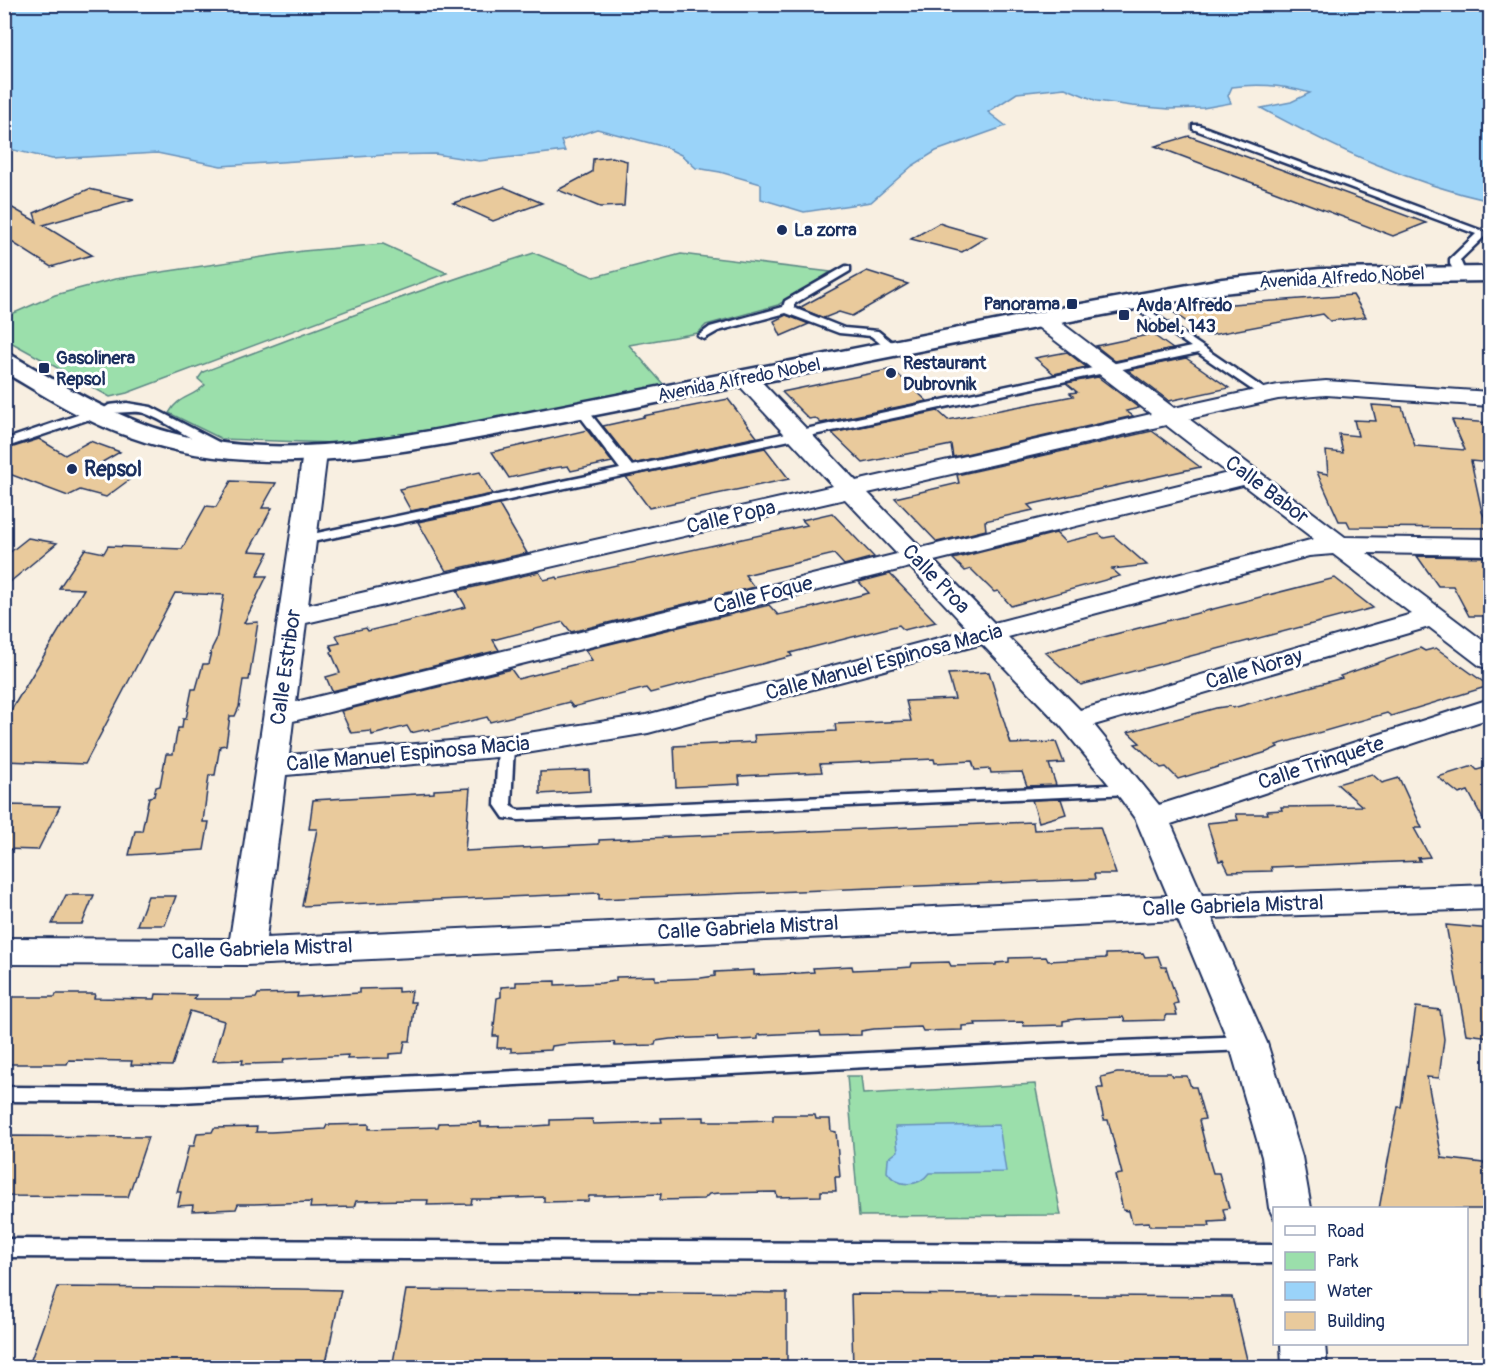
<svg xmlns="http://www.w3.org/2000/svg" width="1495" height="1372" viewBox="0 0 1495 1372" font-family="Pangolin,sans-serif">
	<style>
		.green { fill: #9bdfab; stroke: #5b8784; stroke-width: 1.5 }
		.water { fill: #9ad3f9; stroke: #6791bb; stroke-width: 1.5 }
		.building { fill: #e9ca9c; stroke: #1b2f5e; stroke-width: 1.5 }
		.lines { fill: none; stroke-linecap: round; stroke-linejoin: round }
		.service-casing { stroke: #1b2f5e; stroke-width: 5 }
		.minor-casing { stroke: #1b2f5e; stroke-width: 4 }
		.secondary-casing { stroke: #1b2f5e; stroke-width: 5 }
		.service { fill: #fff; fill-rule: evenodd }
		.minor { fill: #fff; fill-rule: evenodd }
		.secondary { fill: #fff; fill-rule: evenodd }
		.poi-dot { fill: #1b2f5e; stroke: #fff; stroke-width: 2 }
		.labels { text-anchor: middle; dominant-baseline: central; stroke-width: 6; stroke-linejoin: round; paint-order: stroke }
		.far-poi-label { font-size: 18px; font-weight: bold; fill: #1b2f5e; stroke: #fff; text-anchor: start }
		.far-street-label { font-size: 18px; fill: #1b2f5e; stroke: #fff }
		.poi-label { font-size: 21px; font-weight: bold; fill: #1b2f5e; stroke: #fff; text-anchor: start }
		.street-label { font-size: 21px; fill: #1b2f5e; stroke: #fff }
	</style>
	<rect width="100%" height="100%" fill="#f8efe1"/>
	<filter id="ink" filterUnits="userSpaceOnUse"><feTurbulence type="fractalNoise" baseFrequency=".0167" numOctaves="2"/><feDisplacementMap in="SourceGraphic" scale="12" xChannelSelector="R" yChannelSelector="G"/><feConvolveMatrix kernelMatrix="1 2 1 2 8 2 1 2 1" color-interpolation-filters="sRGB"/></filter>
	<g filter="url(#ink)">
		<!-- green -->
		<path class="green" d="M383,244L447,273L127,393L110,397L5,339V317L55,295L115,279L303,251Z
			M534,253L594,277L681,254L831,272L778,305L706,325L698,333L629,345L664,385L449,428L334,443L222,439L169,413C178,396 192,398 205,385L198,379L203,372C313,330 422,288 534,253Z
			M847,1076H861L863,1094L1035,1084L1061,1215L859,1216Z"/>
		<!-- water -->
		<path class="water" d="M5,4L1490,5V201C1409,183 1334,148 1261,108L1291,102L1310,93C1283,85 1259,83 1232,87L1228,96L1231,103L1203,108L1169,109L1132,106L1097,101L1065,88L1017,93L988,112L1006,126L936,151L912,166L871,202L804,212L761,199V184L720,172L696,168L681,155L665,147L597,129L561,141L565,151L479,161L435,154L386,155L221,166L157,153L52,159L5,148Z
			M999,1125L1006,1172L929,1173C918,1188 897,1187 887,1172L888,1159L898,1151L895,1127Z"/>
		<!-- building -->
		<path class="building" d="M1189,136L1280,169L1426,223L1393,236L1155,146Z
			M612,157L627,161L624,206L600,207L558,190L592,172L593,159Z
			M504,187L542,203L493,221L453,203Z
			M89,189L134,199L43,225L92,255L51,267L10,241L4,231V203L37,222L34,213Z
			M939,223L948,226L987,237L962,252L911,239Z
			M867,271L908,284L852,316L839,312L824,318L799,308Z
			M1353,295L1366,317L1330,321L1323,314L1206,336L1173,312L1205,306Z
			M786,315L809,324L781,336L774,321Z
			M1152,334L1173,349L1115,361L1096,346Z
			M1067,352L1086,367L1054,374L1035,358Z
			M1186,358L1229,388L1169,401L1128,370Z
			M892,369L927,401L821,423L815,418L809,419L782,392Z
			M1098,377L1139,408L1126,411L1133,416L953,457L951,445L863,463L832,433L938,411L948,420L1073,396L1070,393L1077,392L1066,383Z
			M728,399L757,437L633,464L603,426L644,417L643,416Z
			M1372,405L1402,407L1415,446L1465,450L1452,420L1491,423V463L1471,461L1482,512L1491,528L1350,527L1347,521H1339L1317,472L1328,474L1326,451L1343,453L1339,434L1358,436L1354,420L1376,421Z
			M587,430L612,462L571,471L568,466L553,468L509,478L492,452Z
			M1152,431L1200,467L1028,505L1033,510L985,521L986,530L937,542L895,498L959,483L957,475Z
			M39,439L65,455L90,441L120,452L92,468L133,477L106,497L80,490L68,496L4,472V450Z
			M765,448L789,479L649,508L626,477Z
			M480,472L492,494L411,511L399,489Z
			M231,481L276,483L262,508H272L249,551L269,552L257,576H267L244,623L258,622L249,680H243L239,707L235,716H230L226,745L220,746L215,775H209L203,822H209L204,850L129,855L135,831H142L149,797L154,796L156,787L160,786L166,754H173L178,728H182L183,719H186L192,689H196L203,664H208L212,648L216,640L224,595L175,593L85,764L4,761V722L84,589L59,588L85,549L104,553L108,546L182,549L206,506L216,507Z
			M499,505L527,553L446,571L418,522Z
			M832,513L874,557L844,565L834,554L745,575L754,587L571,632L563,622L493,640L499,650L332,691L326,677L340,673L331,652L333,651L330,645L340,643L336,635L366,628L368,631L466,607L457,591L539,572L544,580L557,577L558,579L807,525L802,520Z
			M1056,533L1065,542L1099,534L1104,538L1114,536L1147,565L1112,569L1120,576L1011,606L998,591L994,592L971,569L965,571L953,559Z
			M28,538L57,543L4,587V557Z
			M1417,556L1491,557V616H1469L1453,586H1438Z
			M890,574L936,622L904,630L899,625L790,653L792,656L650,693L646,688L573,707L569,702L490,722L487,717L429,731L428,729L411,733L407,726L372,735L371,731L351,733L341,711L511,669L518,679L592,660L585,650L769,605L778,615L814,607L869,593L859,582Z
			M1335,578L1373,608L1081,685L1045,652Z
			M1420,648L1425,651L1436,648L1489,686L1391,716L1387,713L1276,745L1278,747L1267,752L1178,779L1166,767L1161,768L1135,744L1140,743L1128,732L1216,708L1230,706L1233,708L1342,678L1340,676Z
			M989,672L1011,744L1056,742L1064,763L1049,764L1056,785L1027,786L1022,772L991,773L990,769L975,770L972,761L935,763L934,759L820,764L822,772L739,776L740,784L676,787L674,746L755,742L754,735L836,731L835,724L911,721L906,701L955,699L948,674Z
			M1473,766L1477,770L1491,766V834L1468,791L1459,794L1438,777Z
			M589,770L590,791L540,794V772Z
			M1372,774L1382,783L1399,778L1422,828H1414L1430,857L1418,858L1420,861L1271,867L1272,871L1229,872L1223,860L1219,861L1207,823L1238,820L1236,814H1268L1267,811L1282,810L1281,807L1362,806L1337,784Z
			M470,788L465,851L599,844V840L1033,822L1034,830L1100,827L1116,874H1094L1095,879L599,899V893L302,906L317,829H309L313,800L434,793V790Z
			M1061,799L1066,814L1039,822L1032,800Z
			M4,805L60,806L38,850L4,849Z
			M66,895H94L82,924H52Z
			M148,896H176L165,925H137Z
			M1446,925L1491,929V1037L1466,1034Z
			M1143,953L1145,957L1158,956L1162,967H1166L1178,1003L1174,1004L1177,1015H1167L1164,1020L1125,1021L1123,1017L1076,1019L1063,1021V1025L1024,1026L1023,1022L975,1023L976,1025L962,1026V1030L923,1031L921,1027L874,1029L861,1031V1035L821,1036L820,1032L758,1035V1039L718,1041L717,1037L670,1039L656,1041L655,1045L615,1046L614,1042L567,1044L552,1046L551,1050L511,1052V1048H497L498,1036H493L497,998L501,997V987L516,986V982L555,981V985L601,983L616,981V977L655,976V980L701,978L715,976V972L754,970V975L800,973L814,972L813,968L852,966L853,970L898,968L911,967L912,963L949,962L951,966L996,965V963L1009,962V958L1046,957L1048,961L1106,958V954Z
			M398,988V992L412,991L410,1002H415L410,1041H405L403,1053L389,1054V1058L347,1059L348,1055L284,1059L283,1063L242,1064L243,1060L213,1061L224,1021L190,1011L172,1066L131,1065L132,1061L69,1060L67,1064H4V997H55L56,994H95L94,998L155,999L156,994L196,995L194,999H243L256,998L258,994L298,993L297,997L359,993V989Z
			M1416,1007L1440,1010L1444,1039L1439,1078L1427,1077L1442,1158L1491,1164V1209H1379L1398,1107H1401Z
			M1117,1073H1170L1172,1076H1187L1191,1087H1196L1205,1119L1199,1120L1208,1156L1213,1173H1219L1229,1208L1223,1209L1226,1221L1209,1222L1210,1226H1150L1149,1222L1132,1223L1129,1211L1123,1210L1115,1175L1122,1174L1108,1120H1104L1097,1088H1103L1101,1077Z
			M773,1115H815L816,1119H830L831,1131L836,1132L840,1177H835L836,1191H821V1196L777,1197L776,1192L720,1193L709,1194L704,1199L660,1200L661,1194L605,1196H589L588,1201L544,1202V1197L488,1199H472L471,1204L427,1205L428,1200H412L356,1201L354,1207L310,1208L311,1202L254,1204H238L236,1209L192,1211L193,1205L178,1206L181,1192H177L189,1146H194L197,1133L212,1132L214,1128L257,1127L256,1132H271L325,1129L327,1125L369,1124V1129L438,1127L439,1123L481,1122V1127L535,1126L550,1125V1120L592,1119L593,1124L630,1123L662,1122L661,1118L704,1117V1121H739L773,1120Z
			M4,1136L148,1137L128,1197L4,1196Z
			M57,1287L300,1289L341,1290L325,1368H28Z
			M406,1290L787,1293V1368H392Z
			M851,1294L1232,1297L1249,1368H853Z"/>
		<g class="lines">
			<!-- service casing -->
			<g class="service-casing">
				<path id="service" d="M1193,125H1199L1488,233L1460,260L1466,274L1457,276L1450,264V259L1476,234L1193,129Z
					M846,266L850,267V271L794,304V308L844,328L878,331L899,348V352H891L871,336L839,333L786,313L718,331L704,339L698,336L710,327L783,307L785,301Z
					M1134,300L1269,392V396H1261L1198,353L303,544L296,540L303,536L620,469L576,411L582,407L586,408L632,466L1191,347L1130,305L1129,303Z
					M127,403L151,407L228,447L222,451C194,444 171,423 144,413C132,409 112,417 103,409L109,405Z
					M95,409L99,410V416L4,448V440Z
					M506,742L514,747L511,804L515,809L519,810L1131,784L1139,789L1131,794L519,820L504,818L495,805L498,747Z
					M1248,1036L1255,1038L1257,1043L1255,1048L1248,1050L1046,1058L181,1102L4,1101V1087L181,1088L1046,1044Z
					M4,1239L1274,1245V1263L4,1257Z"/>
			</g>
			<!-- minor casing -->
			<g class="minor-casing">
				<path id="minor" d="M1043,313L1051,315L1174,408L1278,385L1326,381L1490,392V406L1326,395L1278,399L1189,419L1345,537L1490,539V555L1367,553L1490,646V669L1480,666L1429,627L1094,725L1159,805L1490,699V718L1171,824L1202,895L1490,885V909L1212,918L1267,1043L1302,1157L1311,1208H1274V1218L1269,1208L1262,1157L1229,1043L1178,920L246,965L4,964V938L230,939L303,453L306,448L315,446L324,448L327,453L308,605L833,486L738,384L734,379L738,374L746,372L754,374L856,481L1151,414L1035,325L1032,320L1035,315ZM1166,425L1228,473L921,548L868,493ZM1243,485L1314,539L994,623L934,561ZM845,499L897,554L296,702L306,623ZM1333,554L1412,614L1080,710L1008,637L1309,556ZM910,567L969,630L646,715L508,736L289,755L293,721ZM982,644L1060,725L1121,799L1136,820L1168,896L266,938L286,775L508,756L648,733Z
					M1281,1344H1325L1327,1368H1282Z"/>
			</g>
			<!-- secondary casing -->
			<g class="secondary-casing">
				<path id="secondary" d="M1490,267V281L1320,283L1222,293L1076,320L500,434C379,457 250,480 130,437C85,422 45,396 4,372V354L13,356C63,385 115,418 172,433C278,462 395,438 500,418L1076,305L1222,279L1320,269Z"/>
			</g>
			<!-- service -->
			<use href="#service" class="service"/>
			<!-- minor -->
			<use href="#minor" class="minor"/>
			<!-- secondary -->
			<use href="#secondary" class="secondary"/>
		</g>
	</g>
	<!-- markers -->
	<g class="poi-dot">
		<circle cx="782" cy="230" r="6"/>
		<rect x="1066" y="298" width="12" height="12" rx="3"/>
		<rect x="1118" y="309" width="12" height="12" rx="3"/>
		<rect x="38" y="362" width="12" height="12" rx="3"/>
		<circle cx="891" cy="373" r="6"/>
		<circle cx="72" cy="469" r="6"/>
	</g>
	<g class="labels">
		<!-- far-poi labels -->
		<g class="far-poi-label">
			<text x="794" y="230">La zorra</text>
			<text x="1060" y="304" text-anchor="end">Panorama</text>
			<text x="1136" y="305">Avda Alfredo<tspan x="1136" dy="21">Nobel, 143</tspan></text>
			<text x="56" y="358">Gasolinera<tspan x="56" dy="21">Repsol</tspan></text>
			<text x="903" y="363">Restaurant<tspan x="903" dy="21">Dubrovnik</tspan></text>
		</g>
		<!-- far-street labels -->
		<g class="far-street-label">
			<text transform="translate(1342 278) rotate(-3)">Avenida Alfredo Nobel</text>
			<text transform="translate(739 380) rotate(-11)">Avenida Alfredo Nobel</text>
		</g>
		<!-- poi labels -->
		<g class="poi-label">
			<text x="84" y="469">Repsol</text>
		</g>
		<!-- street labels -->
		<g class="street-label">
			<text transform="translate(1267 490) rotate(37)">Calle Babor</text>
			<text transform="translate(731 517) rotate(-13)">Calle Popa</text>
			<text transform="translate(936 579) rotate(46)">Calle Proa</text>
			<text transform="translate(763 595) rotate(-14)">Calle Foque</text>
			<text transform="translate(884 662) rotate(-15)">Calle Manuel Espinosa Macia</text>
			<text transform="translate(286 667) rotate(-82)">Calle Estribor</text>
			<text transform="translate(1254 669) rotate(-16)">Calle Noray</text>
			<text transform="translate(408 754) rotate(-5)">Calle Manuel Espinosa Macia</text>
			<text transform="translate(1321 763) rotate(-18)">Calle Trinquete</text>
			<text transform="translate(1233 906) rotate(-2)">Calle Gabriela Mistral</text>
			<text transform="translate(748 928) rotate(-3)">Calle Gabriela Mistral</text>
			<text transform="translate(262 949) rotate(-2)">Calle Gabriela Mistral</text>
		</g>
	</g>
	<!-- margin -->
	<rect width="1495" height="1372" fill="none" stroke="#fff" stroke-width="24"/>
	<rect x="12" y="12" width="1471" height="1348" fill="none" stroke="#1b2f5e" stroke-width="2" filter="url(#ink)"/>
	<!-- legend -->
	<rect x="1273" y="1207" width="195" height="138" fill="#ffffff" stroke="#a4acbf" stroke-width="1.5"/>
	<rect x="1285" y="1226" width="30" height="9" fill="#ffffff" stroke="#a4acbf" stroke-width="1.5"/>
	<text x="1327" y="1237" font-size="18" fill="#1b2f5e">Road</text>
	<rect x="1285" y="1252" width="30" height="18" fill="#9bdfab" stroke="#a4acbf" stroke-width="1.5"/>
	<text x="1327" y="1267" font-size="18" fill="#1b2f5e">Park</text>
	<rect x="1285" y="1282" width="30" height="18" fill="#9ad3f9" stroke="#a4acbf" stroke-width="1.5"/>
	<text x="1327" y="1297" font-size="18" fill="#1b2f5e">Water</text>
	<rect x="1285" y="1312" width="30" height="18" fill="#e9ca9c" stroke="#a4acbf" stroke-width="1.5"/>
	<text x="1327" y="1327" font-size="18" fill="#1b2f5e">Building</text>
</svg>
